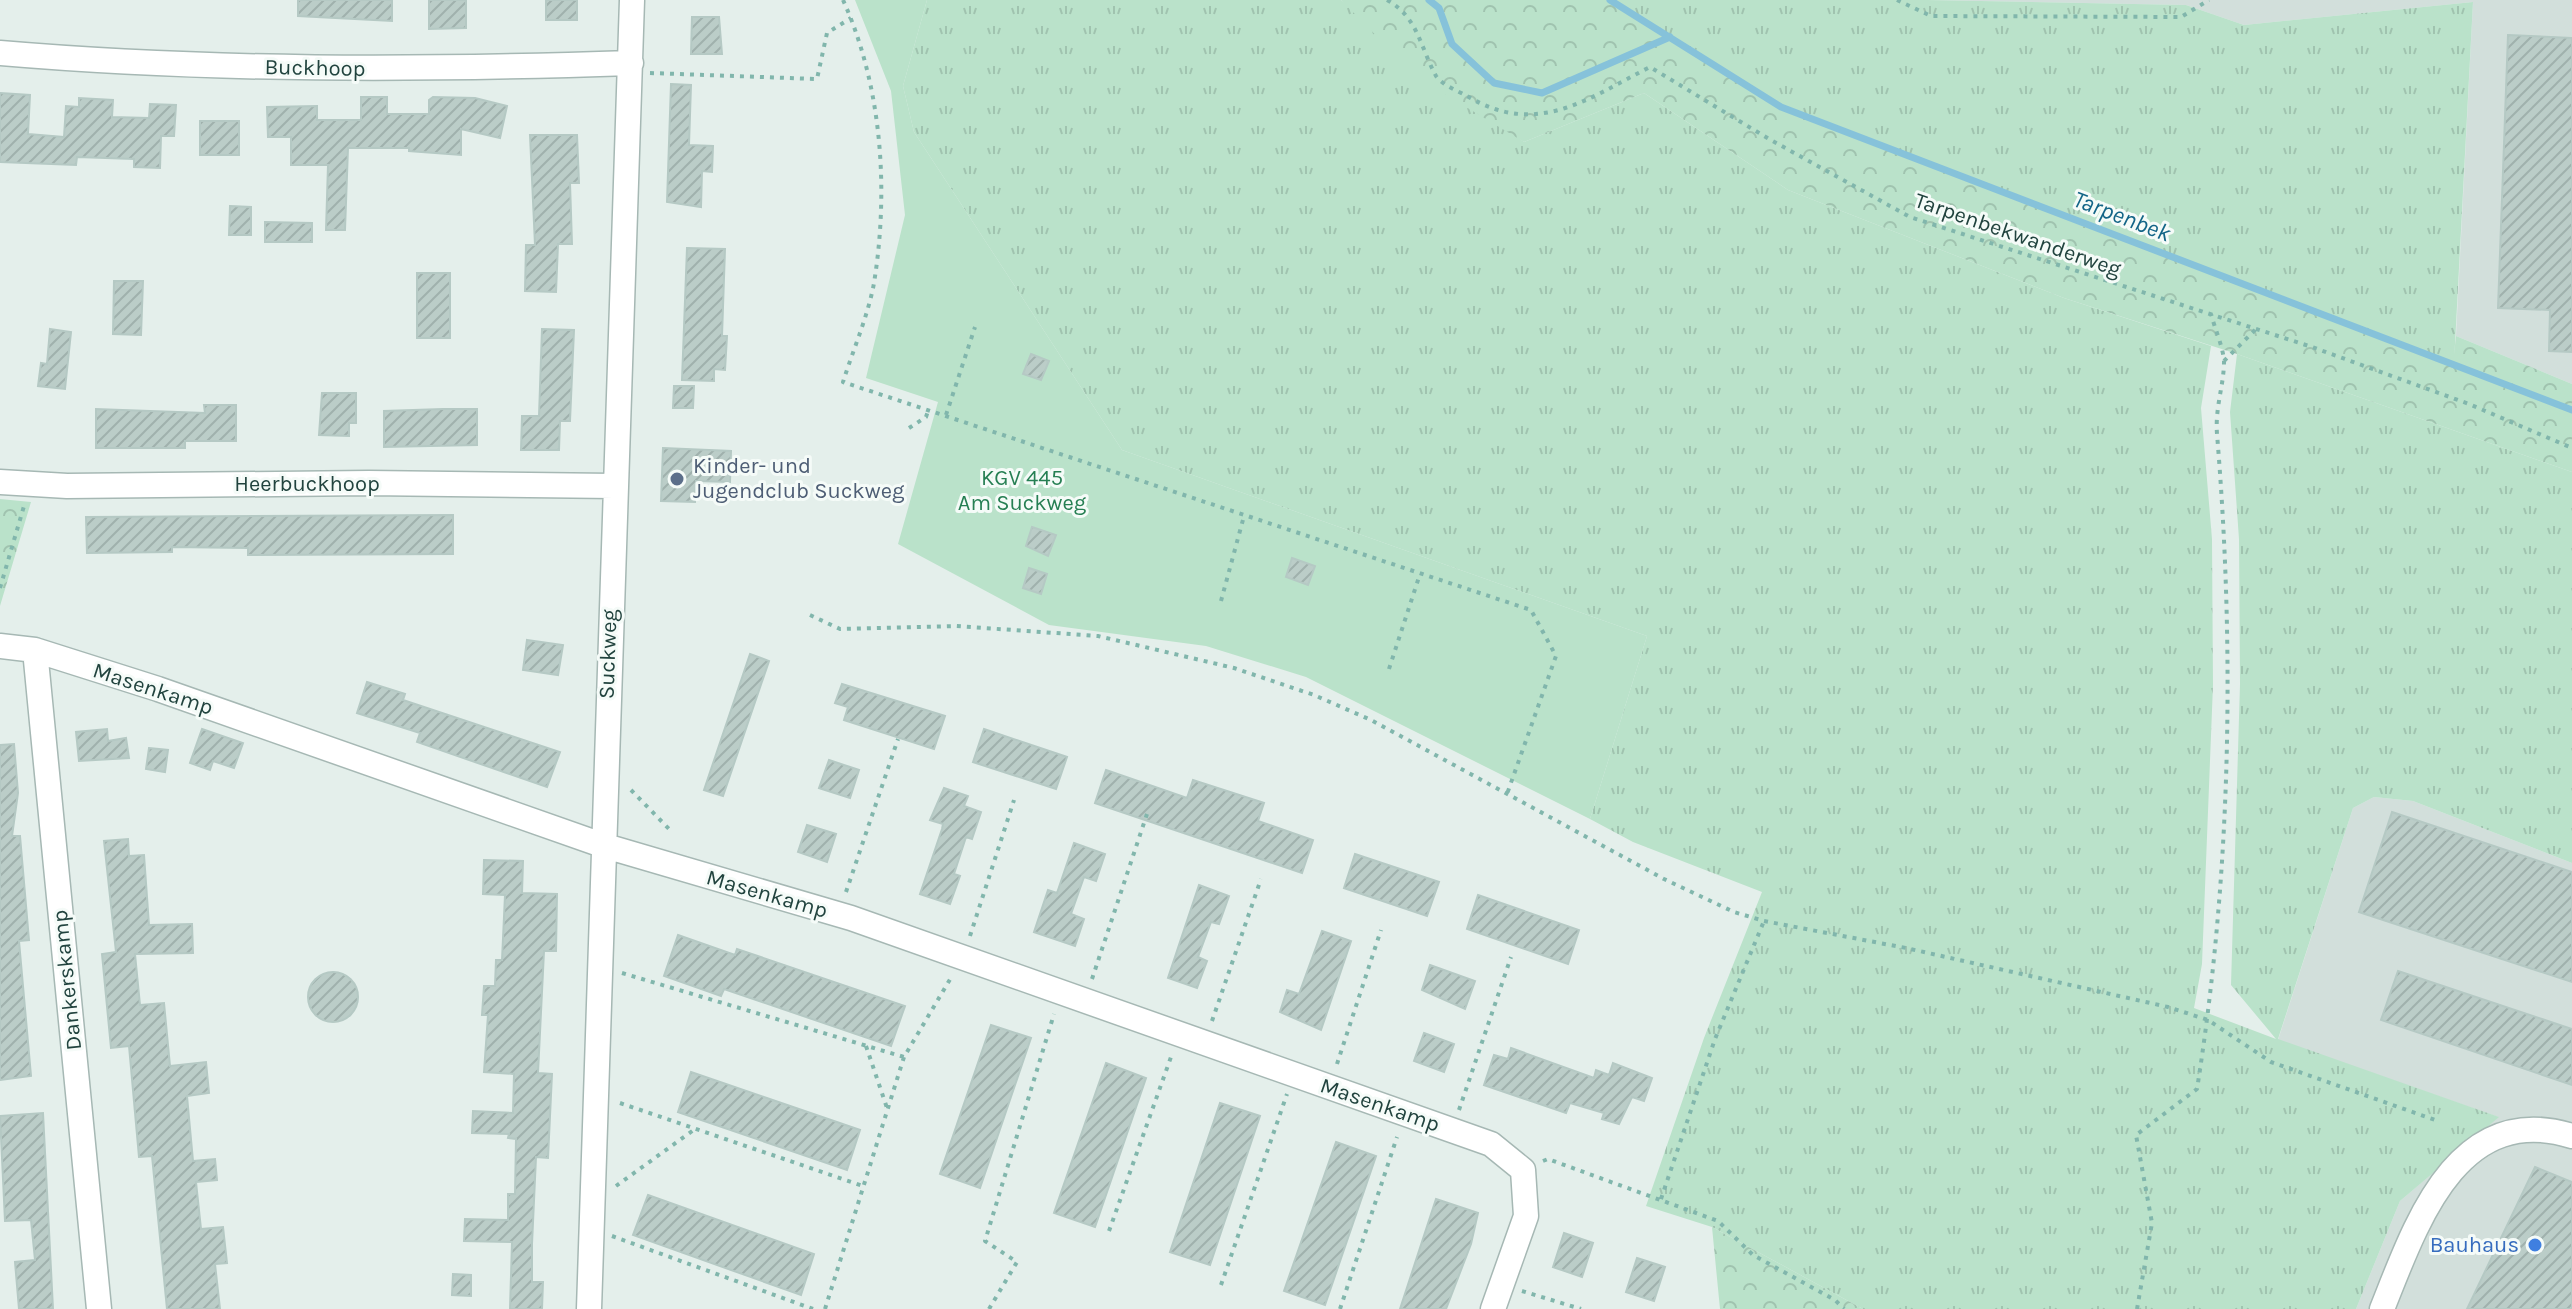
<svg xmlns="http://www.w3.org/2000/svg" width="2572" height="1309" viewBox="0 0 2572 1309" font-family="Karla,sans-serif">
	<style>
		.built { fill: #d2dfdb }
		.grass { fill: url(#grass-tufts) }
		.park { fill: url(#park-crowns) }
		.garden { fill: #bae2ca }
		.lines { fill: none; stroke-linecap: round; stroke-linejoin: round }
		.stream { stroke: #86c2da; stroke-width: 7 }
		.building { fill: url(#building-hatch); stroke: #b5c9c4; stroke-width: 2 }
		.minor-casing { stroke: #a6b8b4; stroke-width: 27 }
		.path { stroke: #81b6ac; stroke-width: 4; stroke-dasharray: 4 6; stroke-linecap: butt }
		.minor { stroke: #fff; stroke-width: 24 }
		.service-dot { fill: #5c6f8a; stroke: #f5fbf8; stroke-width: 3 }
		.shop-dot { fill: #3f7fe0; stroke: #f5fbf8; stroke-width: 3 }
		.labels { text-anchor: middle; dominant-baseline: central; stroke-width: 6; stroke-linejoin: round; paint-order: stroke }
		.street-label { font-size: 22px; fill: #21433e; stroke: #f5fbf8 }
		.service-label { font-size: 22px; fill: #4e5e75; stroke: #f5fbf8; text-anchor: start }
		.park-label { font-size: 22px; fill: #267f53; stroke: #f5fbf8 }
		.shop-label { font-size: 22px; fill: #366cbe; stroke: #f5fbf8; text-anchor: end }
		.water-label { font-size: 24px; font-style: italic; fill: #136587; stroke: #f5fbf8 }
	</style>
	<defs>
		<pattern id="grass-tufts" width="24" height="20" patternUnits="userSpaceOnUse" patternTransform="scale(2)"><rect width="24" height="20" fill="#bae2ca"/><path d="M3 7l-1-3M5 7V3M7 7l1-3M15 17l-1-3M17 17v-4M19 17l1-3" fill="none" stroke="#a0c3af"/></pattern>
		<pattern id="park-crowns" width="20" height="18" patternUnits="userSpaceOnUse" patternTransform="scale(2)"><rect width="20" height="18" fill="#bae2ca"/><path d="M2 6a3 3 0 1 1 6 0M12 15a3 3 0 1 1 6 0" fill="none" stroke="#a0c3af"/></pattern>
		<pattern id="building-hatch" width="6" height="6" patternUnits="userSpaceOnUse" patternTransform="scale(2)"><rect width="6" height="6" fill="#bbcdc8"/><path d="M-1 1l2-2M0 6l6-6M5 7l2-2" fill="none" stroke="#a0b1ad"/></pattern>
	</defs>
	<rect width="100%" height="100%" fill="#e4efeb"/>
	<!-- built -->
	<path class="built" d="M1928,0H2572V384L2456,336L2473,2L2244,25L2186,5Z
		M2374,797L2413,801L2572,863V1309H2356L2400,1201L2498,1117L2278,1040L2353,808Z"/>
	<!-- grass -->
	<path class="grass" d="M927,0H1341L1524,142L1644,93L1788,190L2064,298L2211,346L2201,408L2212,539L2213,685L2202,964L2194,1008L2276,1039L2231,985L2240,684L2239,539L2230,412L2237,354L2572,472V863L2413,801L2374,797L2353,808L2278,1039L2499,1117L2400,1201L2356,1309H1863L1712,1227L1646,1206L1704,1038L1762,892L1633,842L1590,819L1647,636L1122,450L914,132L903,86Z
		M1610,0H1928L2186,5L2244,25L2473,2L2454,363L1781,107Z"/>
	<!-- park -->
	<path class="park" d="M1341,0H1610L1781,107L2453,363L2456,336L2572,384V472L2237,354L2064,298L1788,190L1644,93L1524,142L1418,78Z
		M0,499L31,502L0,606Z
		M1712,1227L1863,1309H1720Z"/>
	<!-- garden -->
	<path class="garden" d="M855,0H927L903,86L914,132L1122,450L1647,636L1590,819L1306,677L1206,646L1049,625L898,544L938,402L866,378L905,215L891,91Z"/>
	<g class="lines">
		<!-- stream -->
		<path class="stream" d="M1429,0L1439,8L1452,44L1494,83L1542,93L1670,37
			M1610,0L1781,107L2572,410"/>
	</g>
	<!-- building -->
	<path class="building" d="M298,0H392V21L298,16Z
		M429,0H466V28L429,29Z
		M546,0H577V20H546Z
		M692,17H719L722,54H691Z
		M2508,35L2572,38V352L2549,351L2550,310L2498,308Z
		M671,84L691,85L689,145L713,146L712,172L702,171L701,207L667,202Z
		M0,93L30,95L28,134L64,137L66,106L79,107V98L113,100L112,117L149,118L150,104L176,105L174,136H161L160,168L134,167V159L77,157L76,165L0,162Z
		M361,97H387V114H429V100L433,97L475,98L507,106L500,138L461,129V155L409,151V148H348L345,230H326L328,165H291V137H268L267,107L317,106V120H361Z
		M200,121H239V155H200Z
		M530,135H577L579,183H570L572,244H558L556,292L525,291L526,245H535Z
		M230,206L251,207V235H229Z
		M265,222L312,223V242H265Z
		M687,248L725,249L722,336H727L725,370L714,369V381L682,380Z
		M417,273H450V338H417Z
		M114,281H143L141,335L113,334Z
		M50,329L71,332L65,389L38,386L41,363L47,364Z
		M542,329L574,330L570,421H560L559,450H521L522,416H539Z
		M1031,354L1049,361L1041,380L1023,374Z
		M674,386H694L693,408H673Z
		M322,393H356V423H349V436L319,435Z
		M204,405H236V441H185V448H96V409L205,413Z
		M443,409H477V445L384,447V411Z
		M663,448L731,451L730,482L696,481L695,502L661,501Z
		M453,515V554L248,555V548L172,547V552L87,553L86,517Z
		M1032,527L1056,535L1048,556L1026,546Z
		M1292,558L1315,566L1308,585L1286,577Z
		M1029,568L1047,574L1041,594L1023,588Z
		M527,640L563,645L558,675L523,670Z
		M750,654L769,661L723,796L704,790Z
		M367,682L405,694L403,700L560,752L547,787L417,742L420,733L357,713Z
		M842,684L945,716L934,749L844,720L848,707L835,703Z
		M107,729L108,741L126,738L129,758L79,761L76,732Z
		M202,729L243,743L234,768L213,761L210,770L190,763Z
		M984,729L1067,757L1056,789L973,762Z
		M14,744L18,793L12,836H20L29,940L19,941L31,1076L0,1080V745Z
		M149,748L168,750L165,772L146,769Z
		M829,760L859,770L850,798L819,788Z
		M1106,770L1187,798L1193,780L1264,803L1258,821L1313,840L1302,873L1095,803Z
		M944,788L968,796L964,806L981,812L972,839L966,837L954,874L960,876L950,904L920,894L942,829L943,824L930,820Z
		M2392,812L2572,872V982L2359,912Z
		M807,825L836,834L827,862L798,852Z
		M128,839L129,856L144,855L149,925L192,924L193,953L135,954L140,1005L164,1003L170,1066L206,1062L209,1093L187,1096L193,1161L215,1159L217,1180L196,1182L201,1229L223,1227L227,1263L215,1264L220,1309H167L152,1156L139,1157L129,1046L111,1048L102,954L116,952L104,841Z
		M1074,843L1105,854L1096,881L1084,877L1071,914L1084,919L1075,946L1034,932L1048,890L1057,893Z
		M1355,854L1439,882L1427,916L1344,888Z
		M484,860L523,861L522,893L557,894L556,951H544L538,1073L552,1074L548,1158L536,1157L532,1244V1282H543L542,1309H510L512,1242L464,1241L465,1219L508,1220V1194H515L516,1139L508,1138L509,1134L472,1133L473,1111L513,1113L514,1074L484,1072L488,1015H482L484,986H495L496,960H502L505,895L483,894Z
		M1199,885L1229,896L1219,924L1211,922L1198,957L1207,961L1197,988L1168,978Z
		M1478,895L1579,930L1568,964L1467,929Z
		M1322,931L1351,941L1321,1030L1280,1012L1287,990L1299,994Z
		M678,935L735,955L737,949L905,1006L891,1046L724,989L721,996L664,976Z
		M1430,965L1475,981L1465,1009L1422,990Z
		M2398,971L2572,1029V1085L2381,1020Z
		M308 997a25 25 0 1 1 50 0a25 25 0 1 1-50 0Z
		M991,1025L1031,1038L980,1188L940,1174Z
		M1424,1033L1454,1044L1444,1072L1414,1061Z
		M1511,1048L1594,1078L1596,1070L1609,1075L1613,1063L1652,1078L1644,1101L1632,1097L1619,1124L1602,1119L1604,1113L1570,1103L1566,1113L1484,1085L1494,1055L1508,1059Z
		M1106,1063L1146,1078L1095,1227L1054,1213Z
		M691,1072L860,1130L847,1170L678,1112Z
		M1220,1103L1260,1116L1210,1265L1170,1252Z
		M43,1113L53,1309H19L15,1262L35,1260L31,1220L5,1221L0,1116Z
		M1336,1142L1376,1156L1325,1305L1284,1291Z
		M2535,1167L2572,1182V1309H2467Z
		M648,1195L814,1254L801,1295L633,1235Z
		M1436,1199L1478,1213L1471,1244L1446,1309H1400Z
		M1564,1233L1593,1243L1582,1277L1553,1267Z
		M1637,1258L1665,1267L1654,1301L1626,1292Z
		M453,1274L471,1275V1296L452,1295Z"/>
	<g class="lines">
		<!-- minor casing -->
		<g class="minor-casing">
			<path id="minor" d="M0,53C210,71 420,70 631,63
				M0,482L67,486L369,483L614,486
				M0,646L35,650L158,689L602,845L851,918L1491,1144L1523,1170L1526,1216L1493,1309
				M35,650L99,1309
				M589,1309L632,0
				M2382,1309C2415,1227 2456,1100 2572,1136"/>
		</g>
		<!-- path -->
		<path class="path" d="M843,0C882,86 889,190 874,283C868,316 853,350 843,382L1531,610L1556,656L1507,794
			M1387,0C1418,17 1420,47 1436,76C1442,85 1458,91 1467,96C1537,138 1587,99 1650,67L1769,139L1910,217L2312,347L2469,404L2572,448
			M1897,0L1931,16L2181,17L2209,0
			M650,73L817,79L827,33L851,18
			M2224,361L2256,329
			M946,415L975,327
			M909,428L926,417L928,411
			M0,588L24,506
			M1221,601L1244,516
			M810,615L840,629L956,626L1098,636L1234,668L1314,695L1371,720L1664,879L1734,912L1764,921L1906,948L2168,1007L2208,1020L2271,1062L2435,1120
			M1389,669L1420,574
			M631,790L672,832
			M846,892L898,739
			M970,936L1014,800
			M622,973L904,1057
			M1092,979L1147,814
			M1212,1021L1261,879
			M866,1046L887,1108
			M1337,1064L1381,930
			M620,1103L863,1186
			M1459,1110L1511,957
			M1543,1161L1548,1159L1718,1221L1753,1255L1835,1300L1844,1309
			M616,1186L695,1129
			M1661,1199L1715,1039L1764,921
			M1109,1231L1171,1057
			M612,1236L813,1309
			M1221,1285L1287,1094
			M1522,1291L1581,1309
			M825,1309L904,1057L952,976
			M989,1309L1017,1262L985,1241L1054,1014
			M1340,1309L1397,1137
			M2137,1309L2152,1223L2136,1135L2197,1089C2231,874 2235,651 2217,434C2215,406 2224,386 2224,361C2223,347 2215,329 2211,314"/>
		<!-- minor -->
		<use href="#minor" class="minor"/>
	</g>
	<!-- markers -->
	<circle class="service-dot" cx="677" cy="479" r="8"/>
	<circle class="shop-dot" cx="2535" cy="1245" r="8"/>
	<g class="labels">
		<!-- street labels -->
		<g class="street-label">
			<text transform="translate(315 68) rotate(1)">Buckhoop</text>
			<text transform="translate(2018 235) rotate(19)">Tarpenbekwanderweg</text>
			<text x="307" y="484">Heerbuckhoop</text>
			<text transform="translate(608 654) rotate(-88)">Suckweg</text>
			<text transform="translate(153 689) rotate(18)">Masenkamp</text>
			<text transform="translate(767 894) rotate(16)">Masenkamp</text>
			<text transform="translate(67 980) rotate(-96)">Dankerskamp</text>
			<text transform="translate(1380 1105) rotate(19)">Masenkamp</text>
		</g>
		<!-- service labels -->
		<g class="service-label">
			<text x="693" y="466">Kinder- und<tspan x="693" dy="25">Jugendclub Suckweg</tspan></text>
		</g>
		<!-- park labels -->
		<g class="park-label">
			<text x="1022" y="478">KGV 445<tspan x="1022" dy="25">Am Suckweg</tspan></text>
		</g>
		<!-- shop labels -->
		<g class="shop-label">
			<text x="2519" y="1245">Bauhaus</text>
		</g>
		<!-- water labels -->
		<g class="water-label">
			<text transform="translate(2122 216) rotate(21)">Tarpenbek</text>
		</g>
	</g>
</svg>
